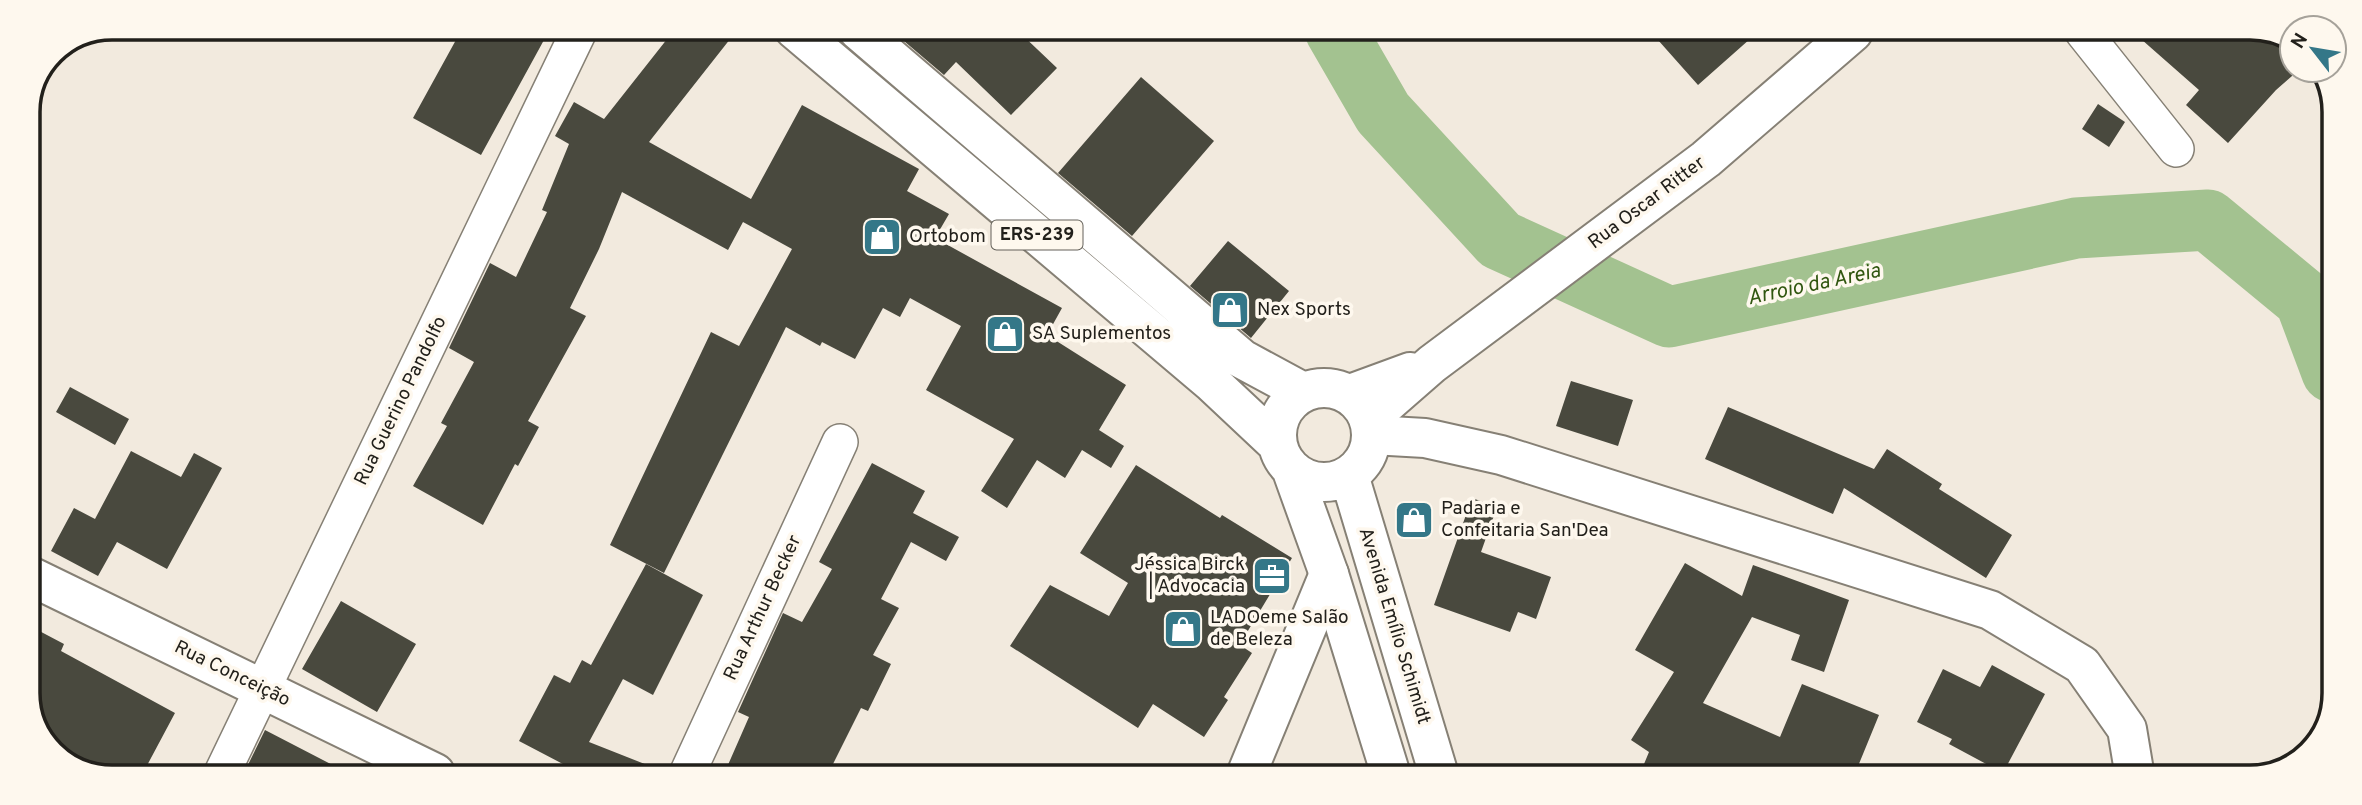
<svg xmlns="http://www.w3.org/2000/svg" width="2362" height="805" viewBox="0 0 2362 805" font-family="Overpass,sans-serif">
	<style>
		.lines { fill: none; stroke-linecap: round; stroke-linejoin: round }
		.river { stroke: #a3c290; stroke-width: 61 }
		.building { fill: #49493e }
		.minor-casing { stroke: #868075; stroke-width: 38 }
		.tertiary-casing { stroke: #868075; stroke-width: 42 }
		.secondary-casing { stroke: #868075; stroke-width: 42 }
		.primary-casing { stroke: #868075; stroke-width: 42 }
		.minor { stroke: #fff; stroke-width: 35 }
		.tertiary { stroke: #fff; stroke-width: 38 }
		.secondary { stroke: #fff; stroke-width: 38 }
		.primary { stroke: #fff; stroke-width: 38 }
		.labels { text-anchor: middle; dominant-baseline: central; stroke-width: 7; stroke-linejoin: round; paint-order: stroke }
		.shield { fill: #fef8ee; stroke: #64615a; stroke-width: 2 }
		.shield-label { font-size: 18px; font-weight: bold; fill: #22201b }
		.street-label { font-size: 19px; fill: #22201b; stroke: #fef8ee }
		.poi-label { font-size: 19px; fill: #22201b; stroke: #fef8ee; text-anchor: start }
		.water-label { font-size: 21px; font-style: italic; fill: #30560f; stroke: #fef8ee }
		.rim { fill: none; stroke: #22201b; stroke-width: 3.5 }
	</style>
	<rect width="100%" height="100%" fill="#f2eade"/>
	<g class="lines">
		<!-- river -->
		<path class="river" d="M1335,30L1383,113L1500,240L1669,317L2076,228L2208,220L2305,300L2332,372"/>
	</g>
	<!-- building -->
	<path class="building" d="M462,29H550L481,155L413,118Z
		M675,29H738L649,142L751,199L802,105L919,169L907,191L949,214L935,238L1062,308L1047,335L1126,385L1099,430L1124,446L1111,468L1082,450L1065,478L1037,460L1007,508L981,491L1014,439L926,390L961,326L910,298L900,317L883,308L855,359L822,342L820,346L786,327L664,573L610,545L711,332L739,346L792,249L743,222L728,250L622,192L599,249L570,308L586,316L528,421L539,427L518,466L515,464L483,525L413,486L447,426L441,423L474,362L449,348L490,263L516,277L547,212L542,210L569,144L555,136L574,102L604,119Z
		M891,30H1017L1057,68L1011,115L956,62L944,75Z
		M1650,31H1759L1698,85Z
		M2133,32H2276L2292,44V76L2276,90L2228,143L2186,105L2199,90Z
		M1141,77L1214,141L1132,236L1058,173Z
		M2098,104L2125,122L2109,147L2082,129Z
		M1228,241L1289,291L1251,338L1190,286Z
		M1571,381L1633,400L1618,446L1556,426Z
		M70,387L129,419L115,445L56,412Z
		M1728,407L1874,469L1887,449L1942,484L1939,489L2012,535L1986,578L1844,488L1833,514L1705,459Z
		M131,451L181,477L194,453L222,468L167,569L117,542L98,576L51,551L74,508L95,519Z
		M872,463L925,491L913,513L959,537L946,561L911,542L881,599L899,608L873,655L891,664L868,711L861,708L828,774H724L749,717L738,712L783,613L802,622L832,569L819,562Z
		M1136,465L1220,518L1222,515L1292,558L1246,634L1250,636L1243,647L1252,653L1224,697L1228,700L1204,737L1153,704L1138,728L1010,646L1050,585L1109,616L1128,583L1080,553Z
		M1472,498L1497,507L1481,552L1551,577L1536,619L1518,612L1510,632L1434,605Z
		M1685,563L1742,596L1753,565L1849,600L1824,672L1791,660L1800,635L1752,617L1703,703L1780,737L1802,684L1879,715L1854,776H1639L1649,752L1631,740L1674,672L1635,650Z
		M646,564L703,595L653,695L623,679L589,742L665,772V774H582L519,741L554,675L570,683L582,660L591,665Z
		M341,601L416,644L377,712L302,669Z
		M28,625L64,644L61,651L175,713L143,773H86L46,744L28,698Z
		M1992,665L2045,694L2003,773L1949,744L1952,739L1917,722L1943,669L1980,687Z
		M265,730L348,773H244Z"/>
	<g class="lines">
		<!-- minor casing -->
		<g class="minor-casing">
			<path id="minor" d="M2083,32L2176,149
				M222,773L580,29
				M687,774L840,442"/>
		</g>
		<!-- tertiary casing -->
		<g class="tertiary-casing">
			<path id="tertiary" d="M1372,435L1425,438L1501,455L1990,610L2082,665L2127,729L2135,777
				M1246,775L1329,574"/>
		</g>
		<!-- secondary casing -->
		<g class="secondary-casing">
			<path id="secondary" d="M1350,394L1410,372
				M1369,419L1432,364L1706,159L1853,32
				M28,575L435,773"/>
		</g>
		<!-- primary casing -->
		<g class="primary-casing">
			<path id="primary" d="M794,29L1211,382L1277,444
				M858,30L1242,359L1303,392
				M1277 435a47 47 0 1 1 94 0a47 47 0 1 1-94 0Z
				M1292,471L1329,574L1391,775
				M1349,475L1439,775"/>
		</g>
		<!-- minor -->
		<use href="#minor" class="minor"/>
		<!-- tertiary -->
		<use href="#tertiary" class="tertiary"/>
		<!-- secondary -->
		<use href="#secondary" class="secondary"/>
		<!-- primary -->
		<use href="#primary" class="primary"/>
	</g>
	<!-- icons -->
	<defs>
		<g id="shop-square" transform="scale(2.0125)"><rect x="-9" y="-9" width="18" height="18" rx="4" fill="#347788" stroke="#fef8ee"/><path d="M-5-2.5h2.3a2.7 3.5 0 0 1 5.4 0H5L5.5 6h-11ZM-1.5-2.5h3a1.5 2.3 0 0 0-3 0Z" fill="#fff"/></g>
		<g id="office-square" transform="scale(2.0125)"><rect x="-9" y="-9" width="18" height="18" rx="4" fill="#347788" stroke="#fef8ee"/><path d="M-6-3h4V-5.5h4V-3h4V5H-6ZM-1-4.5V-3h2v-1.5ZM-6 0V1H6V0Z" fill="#fff"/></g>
	</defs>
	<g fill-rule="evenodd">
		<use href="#shop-square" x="882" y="237"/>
		<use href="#shop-square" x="1230" y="310"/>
		<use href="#shop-square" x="1005" y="334"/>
		<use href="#shop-square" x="1414" y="520"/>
		<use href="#office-square" x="1272" y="576"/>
		<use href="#shop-square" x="1183" y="629"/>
	</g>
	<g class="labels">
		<!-- shield labels -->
		<rect class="shield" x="991.5" y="220.5" width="91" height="29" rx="5"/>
		<g class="shield-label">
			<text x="1037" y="235">ERS-239</text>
		</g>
		<!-- street labels -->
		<g class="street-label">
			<text transform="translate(1647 203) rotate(-37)">Rua Oscar Ritter</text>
			<text transform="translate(401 401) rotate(-64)">Rua Guerino Pandolfo</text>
			<text transform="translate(763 608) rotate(-65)">Rua Arthur Becker</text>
			<text transform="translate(1394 626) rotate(73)">Avenida Emílio Schimidt</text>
			<text transform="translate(232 674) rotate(26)">Rua Conceição</text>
		</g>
		<!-- poi labels -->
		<g class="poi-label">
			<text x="909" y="237">Ortobom</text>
			<text x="1257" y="310">Nex Sports</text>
			<text x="1032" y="334">SA Suplementos</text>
			<text x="1441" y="509">Padaria e<tspan x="1441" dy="22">Confeitaria San'Dea</tspan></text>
			<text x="1245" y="565" text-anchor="end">Jéssica Birck<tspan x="1245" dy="22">| Advocacia</tspan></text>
			<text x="1210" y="618">LADOeme Salão<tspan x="1210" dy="22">de Beleza</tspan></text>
		</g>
		<!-- water labels -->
		<g class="water-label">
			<text transform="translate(1814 285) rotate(-12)">Arroio da Areia</text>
		</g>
	</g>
	<!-- crop -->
	<path d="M0 0H2362V805H0ZM112 40H2250A72 72 0 0 1 2322 112V693A72 72 0 0 1 2250 765H112A72 72 0 0 1 40 693V112A72 72 0 0 1 112 40Z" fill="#fef8ee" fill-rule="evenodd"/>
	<path class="rim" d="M112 40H2250A72 72 0 0 1 2322 112V693A72 72 0 0 1 2250 765H112A72 72 0 0 1 40 693V112A72 72 0 0 1 112 40Z"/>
	<!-- north arrow -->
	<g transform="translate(2313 49) rotate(301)"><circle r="33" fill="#fef8ee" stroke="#a6a29a" stroke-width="2"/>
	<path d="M0-5L12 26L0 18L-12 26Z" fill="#347788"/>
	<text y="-10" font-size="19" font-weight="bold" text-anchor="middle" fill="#22201b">N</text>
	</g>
</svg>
